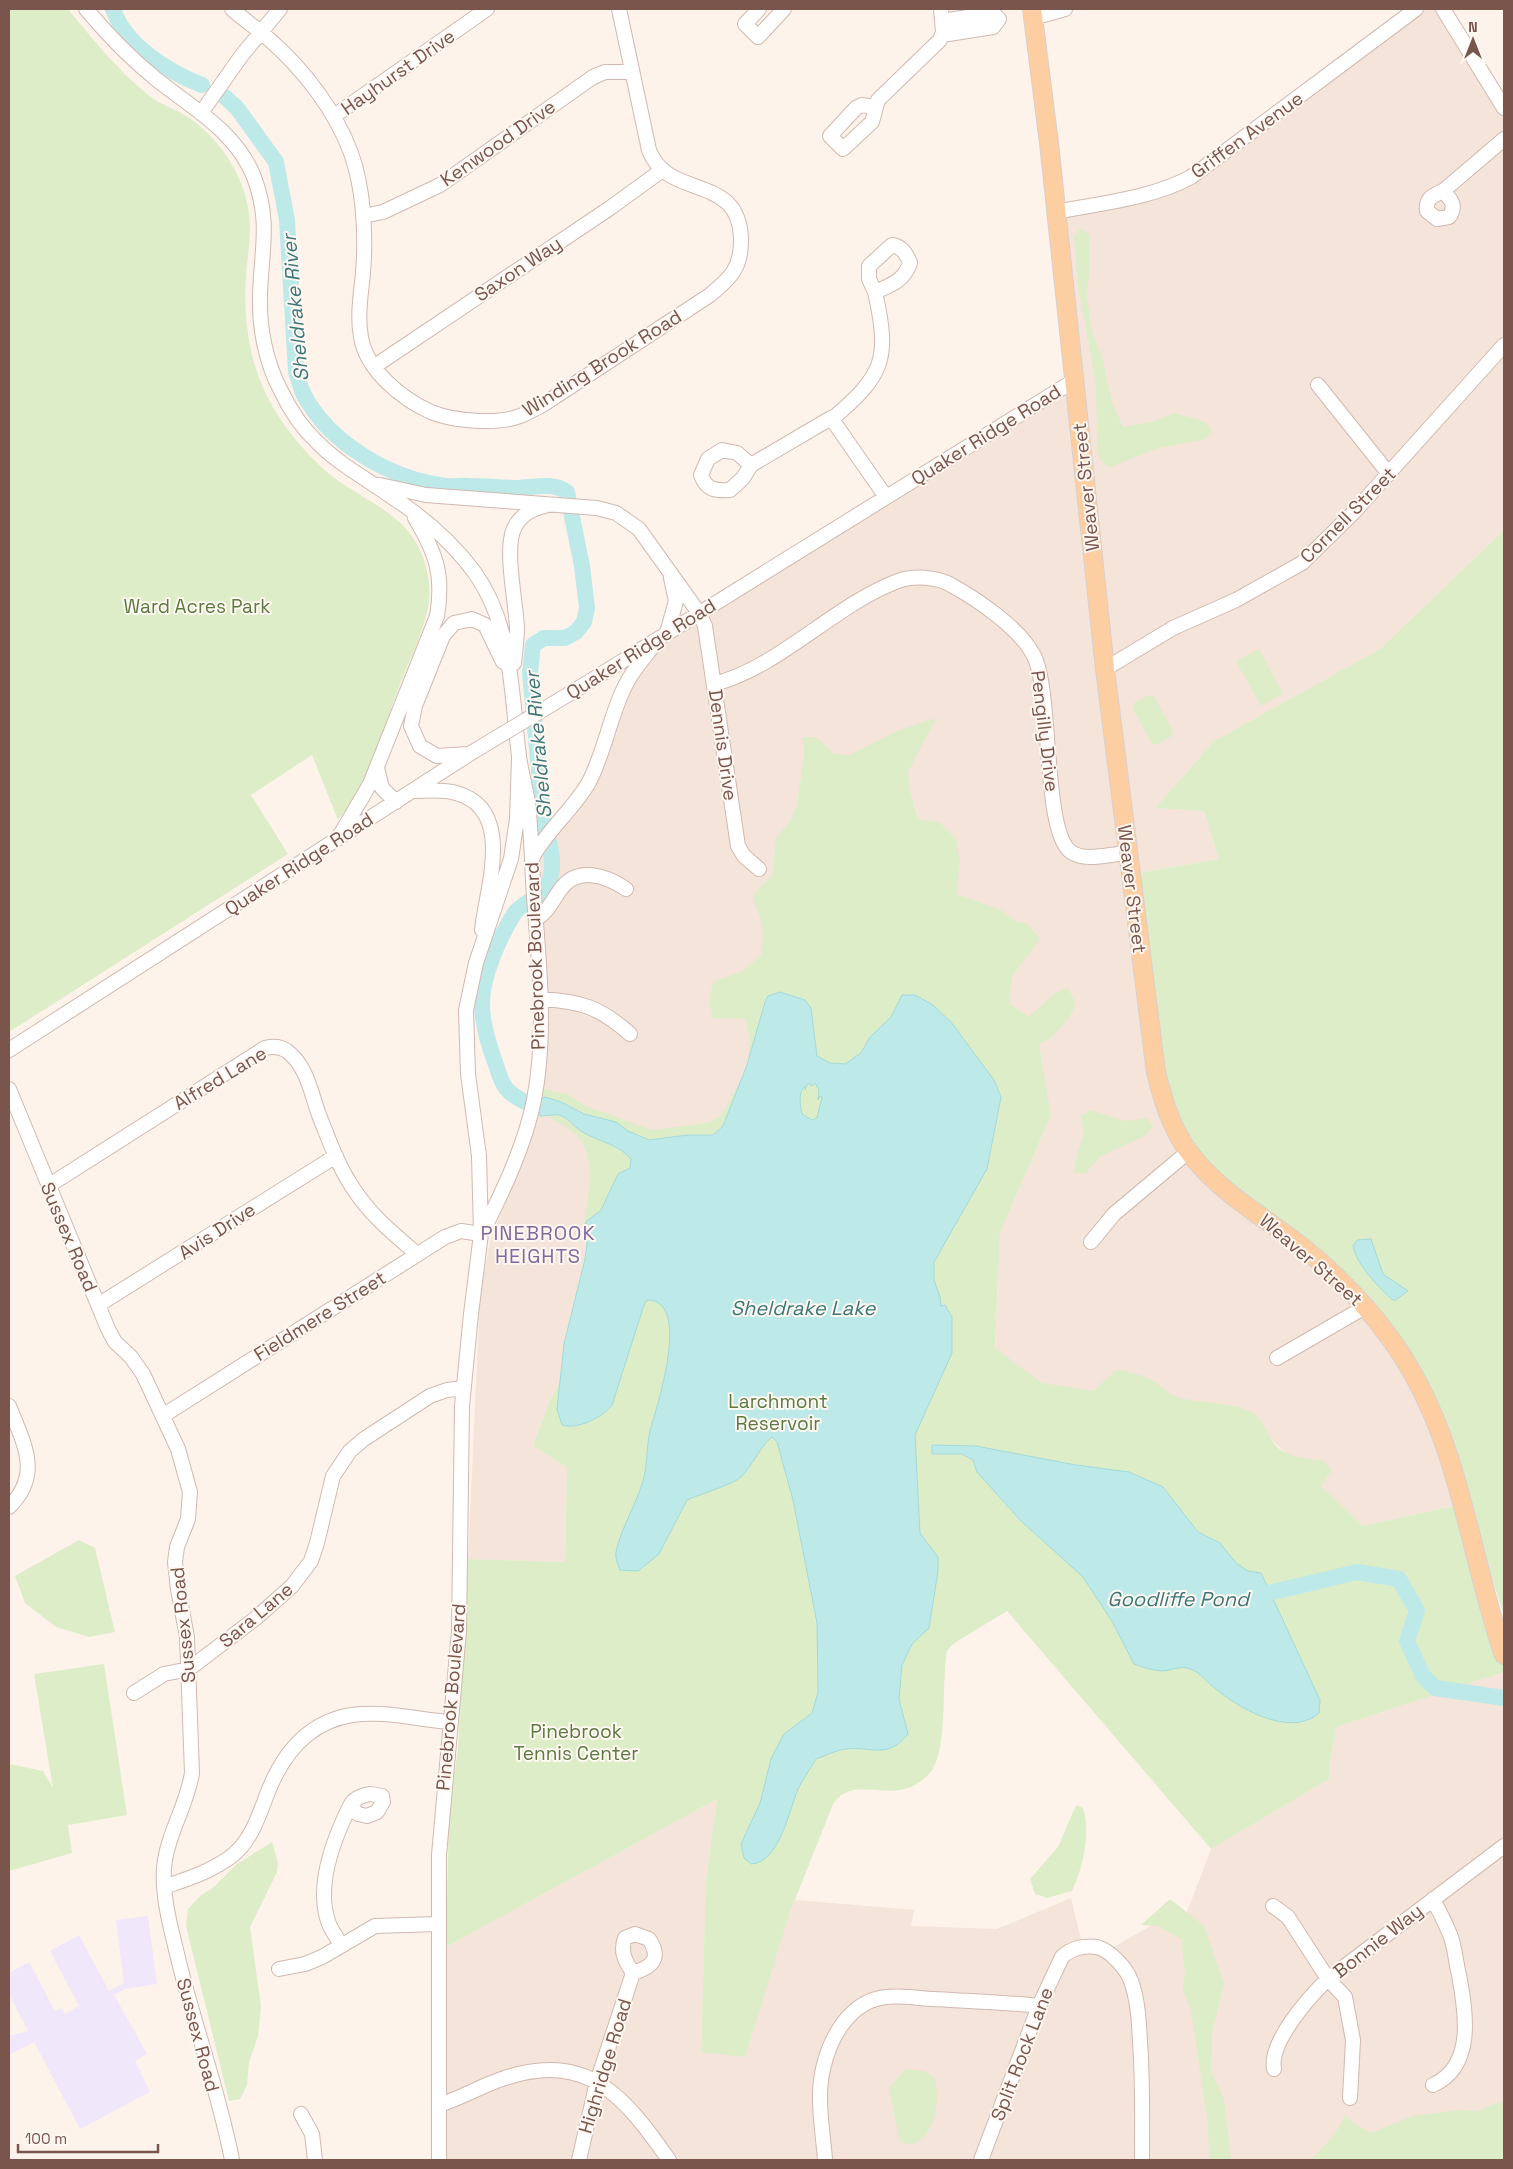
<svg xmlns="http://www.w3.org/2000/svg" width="1513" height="2169" viewBox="0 0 1513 2169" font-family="'Space Grotesk',sans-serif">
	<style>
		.residential { fill: #f5e4d9 }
		.education { fill: #f0e7fa }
		.green { fill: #dcedc8 }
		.water { fill: #bee9e9; stroke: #a3dadb; fill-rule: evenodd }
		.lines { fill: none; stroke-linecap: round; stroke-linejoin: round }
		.river { stroke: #bee9e9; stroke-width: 16 }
		.minor-casing { stroke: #d1b9af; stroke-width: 16 }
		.major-casing { stroke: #dacfcd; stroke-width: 20 }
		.minor { stroke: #fff; stroke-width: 14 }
		.major { stroke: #fdcea2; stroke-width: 18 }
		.minor-bridge-casing { stroke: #d1b9af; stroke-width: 16; stroke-linecap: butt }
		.minor-bridge { stroke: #fff; stroke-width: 14 }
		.labels { text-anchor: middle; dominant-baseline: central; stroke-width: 4; stroke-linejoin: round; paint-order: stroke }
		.street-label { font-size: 19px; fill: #7a554c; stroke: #fff8f2 }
		.park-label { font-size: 19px; fill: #5a7a40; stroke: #fff8f2 }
		.water-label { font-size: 20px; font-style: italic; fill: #3b7778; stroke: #fff8f2 }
		.neighbourhood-label { font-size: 20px; letter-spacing: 1px; fill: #83689d; stroke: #fff8f2 }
	</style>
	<rect width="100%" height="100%" fill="#fdf3eb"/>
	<!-- residential -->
	<path class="residential" d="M1424,9H1435L1504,116V530L1380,649L1214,741L1155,808L1204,811L1219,859L1139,873L1060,216L1188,183Z
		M1068,391L1177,1140L1371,1319L1420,1395L1458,1505L1363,1526L1246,1416L994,1376L1000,1233L1051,1115L1003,1000L941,896L899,754L775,1083L560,1382L550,1400L533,1446L567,1467L565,1562L468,1559L480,1295L490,1241L531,1133L542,1085L535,859L597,783L619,710L649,659L666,640Z
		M1504,1672V2114L1316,2160H447L446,1947L717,1799L706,1879L701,2051L789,1915L795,1900L914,1910L911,1926L997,1929L1071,1898L1081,1939L1101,1942L1112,1948L1156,1923L1182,1925L1211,1849L1329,1779V1765L1337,1727Z"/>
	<!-- education -->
	<path class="education" d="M148,1916L157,1984L125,1989L114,1995L147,2054L135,2061L150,2092L80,2129L34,2042L9,2055V2036L28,2031L9,1994V1973L29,1962L55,2011L62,2008L65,2014L79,2006L50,1951L79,1935L109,1991L124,1983L116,1920Z"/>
	<!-- green -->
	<path class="green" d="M9,9H68C92,39 118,70 148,95C161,105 178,110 191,119C217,138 238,167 246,198C254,229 248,247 246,276C243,316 249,361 267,396C281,425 304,452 328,473C362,501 409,513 424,560C429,576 431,592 428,608C423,633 410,658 401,682C383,728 369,782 338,820L312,755L251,795L288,854L9,1032Z
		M1081,228L1089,235L1090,261L1087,297L1092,331L1102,357L1112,403L1123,427L1152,422L1175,413L1205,422L1212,431L1205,439L1155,449L1109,468L1099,458L1097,444L1096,384L1078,285L1074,236Z
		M1504,530V1615L1430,1391L1402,1341L1364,1292L1205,1162L1165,1095L1139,873L1219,859L1204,811L1155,808L1214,741L1380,649Z
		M1259,649L1283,694L1261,706L1236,661Z
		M1149,695L1154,696L1173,732L1172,736L1156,745L1152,744L1132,707L1134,703Z
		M936,718L908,772L910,791L918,819L939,822L956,839L960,862L956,894L1001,910L1018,923H1027L1040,939L1012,976L1009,1004L1029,1017L1055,993L1068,988L1076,1004C1069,1020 1055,1038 1039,1044L1051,1115L1000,1233L995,1348L1042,1383L1093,1391L1116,1370C1129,1372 1142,1375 1153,1381C1160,1385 1167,1393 1175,1396C1194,1404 1234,1401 1253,1413C1263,1420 1266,1431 1272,1441C1284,1458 1305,1459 1323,1460L1332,1470L1321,1486L1363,1526L1458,1505L1504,1664V1672L1337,1727L1329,1765V1779L1211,1849L1007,1611L953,1644L947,1651C941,1682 949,1753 929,1774C893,1811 857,1770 833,1804L789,1915L745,2057L701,2052L706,1879L717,1799L446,1947L449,1815L458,1748L468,1559L565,1562L567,1467L533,1446L550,1400L560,1382L602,1208L584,1227C587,1200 598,1158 577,1136C569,1128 558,1122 548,1116C560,1114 566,1116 573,1126L627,1153L713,1146L775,1083L766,1000L748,1065L750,1039L745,1019L713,1018L709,1001L713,982L743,971L762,954C762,950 763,929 763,927C757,899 742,899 772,877L776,838L791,820L797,805L804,755L803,737H816L834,754L850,755L897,731Z
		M743,1077L723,1127L713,1135H688L649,1140L628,1131L616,1122L584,1114L543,1096L544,1089L567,1094L585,1106L652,1130L707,1123L720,1117Z
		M1091,1110L1125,1121L1147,1118L1153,1126L1145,1136L1100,1156L1086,1173H1074L1077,1153L1084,1134L1081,1116Z
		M79,1540L95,1548L115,1632L89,1637L56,1627L25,1603L15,1576Z
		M104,1664L127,1815L68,1825L72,1853L9,1871V1764L43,1771L53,1788L34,1674Z
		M1076,1805L1083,1808C1091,1833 1083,1867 1072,1891L1047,1898L1035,1894L1030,1879L1058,1847Z
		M272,1842L278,1863L277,1872L250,1927L261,2007L258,2036L249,2062L247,2085L240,2099L229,2101L186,1926L188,1909L200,1896L214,1887L237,1864Z
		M1170,1899L1204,1926L1224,1984L1212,2032L1211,2072L1224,2099L1231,2159L1234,2160H1209L1208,2124L1191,2010L1183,1990L1185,1973L1181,1939L1159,1926L1141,1925Z
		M906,2069L924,2071L934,2077C940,2094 936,2122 925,2136C923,2140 916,2142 912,2145L900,2142L889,2088Z
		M1499,2102L1504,2105V2160H1311L1335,2134L1345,2115L1354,2124L1371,2133L1413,2116L1462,2110L1478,2111Z"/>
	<!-- water -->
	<path class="water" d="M780,992L805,1000L811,1008L817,1056L830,1063L845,1064L861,1053L870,1037L891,1017L902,995H915L933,1005L951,1022L994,1080L1001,1097L987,1169L934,1262V1280L940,1297L941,1306L945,1305L952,1317V1353L915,1435L920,1533L938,1557V1571L929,1628L912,1644L902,1665L899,1699L908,1734C887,1760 873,1746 846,1749C836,1750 825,1756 816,1759C810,1769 803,1779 798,1789C789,1811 779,1863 751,1864L744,1858L741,1844L760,1803L771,1759L784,1734L812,1713L818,1692L817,1623L793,1500L777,1442L772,1437C761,1445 753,1465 741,1477C734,1484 698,1495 687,1500L659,1554L638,1571L620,1570C618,1565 615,1558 616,1552C621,1528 635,1507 642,1484C648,1467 646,1448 650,1431C656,1408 693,1300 647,1300L644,1305L612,1405C603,1417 578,1430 562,1425L557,1409L564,1344L585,1259L587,1244L584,1227L587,1221L601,1210L618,1174L630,1168L631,1159C619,1144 596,1141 581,1131C573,1126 568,1117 559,1115C554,1114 546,1116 540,1116L539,1112L526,1106L525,1102L545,1097L561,1102L584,1114L616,1122L628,1131L649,1140L688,1135H713L723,1126L747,1065L765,1002L768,996ZM808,1083L812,1086L815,1083L819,1090L818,1100L820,1096L822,1097L817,1118L812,1120L802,1114C800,1105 798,1092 805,1086V1090Z
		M1371,1239L1383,1274L1408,1291L1396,1300H1393C1379,1288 1356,1264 1353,1246L1357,1240Z
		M932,1445L976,1446L1076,1465L1129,1472L1163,1487L1198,1532L1220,1543L1236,1563L1248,1571L1261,1573L1320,1700L1319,1713C1290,1739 1236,1707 1211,1685C1204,1679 1200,1672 1190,1669C1182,1665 1172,1670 1164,1671C1153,1671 1143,1667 1134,1664L1113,1623L1083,1577L1021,1521L977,1472L973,1460L962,1454H932Z"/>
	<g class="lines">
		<!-- river -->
		<path class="river" d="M113,9C125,45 168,72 202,85
			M225,97L237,108L276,162L287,220L296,371C298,378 300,386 303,393C329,444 391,479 446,486C454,487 462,485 469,486C486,486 503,488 519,488C535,487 553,482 567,492L582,566L587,608L584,622L576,632L565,638H544L533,645L530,673L544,825C550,843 558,869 546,887C539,899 521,903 514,914C500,936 482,976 482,1003C482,1023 488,1043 495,1062C503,1085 502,1090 525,1102
			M1269,1593L1357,1572L1399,1579L1417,1611L1407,1641L1423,1676L1435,1688L1504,1698"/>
		<!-- minor casing -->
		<g class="minor-casing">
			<path id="minor" d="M86,9C107,34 130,58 156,79C192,108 236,131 254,177C271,222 261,251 260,296C259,328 266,363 281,391C290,410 303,429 318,443C340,465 367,479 392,497C423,517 453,543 475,573C513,627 511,693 519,756C521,772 526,788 528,804C532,839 532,875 535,910C540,973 546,1038 534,1100C525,1145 503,1191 483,1231
				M232,9C244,20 258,29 270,40C304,70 335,110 351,153C364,189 366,235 363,273C361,294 357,316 361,337C366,370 402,399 431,412C453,421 497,425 520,416C528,413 536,408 544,404L710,295C730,278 741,269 741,241C741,172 668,201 649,150L619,9
				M759,9L745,24L758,37L784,9
				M1443,9L1504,108
				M1033,18L1065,9
				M942,35L993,27L999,19L993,13L943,21
				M875,107L862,105L856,108L830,136L843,149L872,122L878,100L940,40L943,32L941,9
				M201,113L242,55L280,9
				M334,116L487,9
				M1443,191C1451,199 1457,206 1449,217L1437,219L1427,211C1425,198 1434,195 1443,191Z
				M1443,191L1504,139
				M1055,212C1100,203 1150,199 1191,177L1416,9
				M363,216L383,212L440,185L593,77L605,72H632
				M892,245C902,246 907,255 910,263C904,281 891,285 875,292L869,279V266Z
				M375,366L610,208L661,171
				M1318,385L1389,474
				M832,419C884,375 890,359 875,292
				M722,450L737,453L751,465L743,478L730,490C716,491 706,490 701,475L708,459Z
				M751,465L831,418L886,497
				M380,485L426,495L597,508L616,513L639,529L699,613L705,626L738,846L744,856L759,869
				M667,633L676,601L671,578
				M514,663C515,652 517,640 517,628C516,603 505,553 513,531C518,517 531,509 545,506
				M1105,669L1173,628L1236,600L1302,563L1354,512L1504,345
				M714,684C780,667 834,605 898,581C914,575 939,577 953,586C978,600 1019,628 1033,654C1053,689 1042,832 1071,852C1085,862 1110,854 1127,853
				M579,688L1075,380
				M468,754L437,756L420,746L411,726L415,706L443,636L454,623L472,619L485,625L503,662
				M377,768L382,788L396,802
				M414,791C428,791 443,789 456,793C516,809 486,889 482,930
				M340,835L370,784L437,616C444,575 436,553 415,518
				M532,858C547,830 573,810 589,782C605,751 610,716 625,686C632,671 644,658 654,645
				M536,919C548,912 552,901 560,890C577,865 607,876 626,889
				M541,999C580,1001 600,1007 630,1034
				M9,1050L471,753
				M9,1089L108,1329L115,1342L131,1357L143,1374L178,1449L190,1492L188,1519L177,1547L175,1562L178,1589L187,1637L192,1773C187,1806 167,1834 164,1868C162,1898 171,1928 178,1958C194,2025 219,2092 232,2160
				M48,1186L265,1048C273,1046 280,1046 287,1051C307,1066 311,1093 319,1115C329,1140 338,1166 353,1188C370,1215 394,1234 417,1254
				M1091,1242L1114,1214L1188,1152
				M98,1305L336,1156
				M1277,1358L1365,1307
				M9,1406C23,1442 43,1474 9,1507
				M164,1415L445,1237L461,1231L481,1234
				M134,1693L164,1674L189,1669L256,1618L292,1586L311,1561L317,1543L333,1476L350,1451L364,1439L430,1396L447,1390L464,1388
				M371,1794L382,1796L383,1802L377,1812L367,1816L358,1814L350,1806C354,1798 363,1795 371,1794Z
				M164,1887C187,1879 213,1871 233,1855C251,1840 258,1818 266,1797C281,1756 307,1722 352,1715C384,1710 419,1720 451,1722
				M1273,1906L1288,1917L1328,1979L1345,1997L1353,2040L1350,2098
				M635,1934L649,1939C662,1959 652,1967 633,1973C625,1961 620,1952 625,1938Z
				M341,1945C337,1937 330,1929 328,1921C316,1885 334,1838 350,1806
				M279,1969L305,1964L322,1957L375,1926L438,1924
				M1274,2069C1269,2042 1309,1997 1328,1979L1504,1846
				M1433,2085C1475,2066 1466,2013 1459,1975C1456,1963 1455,1949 1451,1937C1446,1924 1439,1911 1433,1899
				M439,2105C462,2098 482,2085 505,2078C589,2050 626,2099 669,2160
				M301,2114L312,2134L315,2160
				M439,2160V1855L459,1631L462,1406L471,1314L481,1234L479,1156L468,1074L466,1010L476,963L511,859L517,819L519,758
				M579,2160L597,2082L633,1973
				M825,2160C823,2131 816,2098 823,2069C829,2041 846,2008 876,1999C893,1994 915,1998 933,1999C968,2001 1004,2002 1039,2006
				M981,2160L1039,2006L1062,1957C1071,1948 1085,1945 1097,1947C1110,1950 1127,1969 1131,1981C1138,2000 1139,2022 1140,2042C1143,2081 1142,2121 1142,2160"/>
		</g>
		<!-- major casing -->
		<g class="major-casing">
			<path id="major" d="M1032,9L1049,143L1105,669L1156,1072C1163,1100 1171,1128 1189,1152C1218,1192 1266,1218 1305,1249C1338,1276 1368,1307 1393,1342C1461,1439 1467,1548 1504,1655"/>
		</g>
		<!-- minor -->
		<use href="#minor" class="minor"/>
		<!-- major -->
		<use href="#major" class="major"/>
		<!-- minor-bridge casing -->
		<g class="minor-bridge-casing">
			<path id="minor-bridge" d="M471,753L579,688"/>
		</g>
		<!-- minor-bridge -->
		<use href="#minor-bridge" class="minor-bridge"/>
	</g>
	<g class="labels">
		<!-- street labels -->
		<g class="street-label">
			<text transform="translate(398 72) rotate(-35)">Hayhurst Drive</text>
			<text transform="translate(1247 135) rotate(-36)">Griffen Avenue</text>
			<text transform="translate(498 143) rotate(-35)">Kenwood Drive</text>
			<text transform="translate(518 269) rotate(-34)">Saxon Way</text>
			<text transform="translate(602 363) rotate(-32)">Winding Brook Road</text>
			<text transform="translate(986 435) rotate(-32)">Quaker Ridge Road</text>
			<text transform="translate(1086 487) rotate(-96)">Weaver Street</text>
			<text transform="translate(1348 515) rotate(-45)">Cornell Street</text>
			<text transform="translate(641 649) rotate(-32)">Quaker Ridge Road</text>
			<text transform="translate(1045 731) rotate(83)">Pengilly Drive</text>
			<text transform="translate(723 745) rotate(82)">Dennis Drive</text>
			<text transform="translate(299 864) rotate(-33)">Quaker Ridge Road</text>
			<text transform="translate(1132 889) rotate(83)">Weaver Street</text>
			<text transform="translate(535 956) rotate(-92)">Pinebrook Boulevard</text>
			<text transform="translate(220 1078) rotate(-31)">Alfred Lane</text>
			<text transform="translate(217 1231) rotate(-33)">Avis Drive</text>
			<text transform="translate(69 1237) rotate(67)">Sussex Road</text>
			<text transform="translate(1311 1260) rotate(41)">Weaver Street</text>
			<text transform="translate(320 1316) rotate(-32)">Fieldmere Street</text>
			<text transform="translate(256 1615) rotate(-40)">Sara Lane</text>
			<text transform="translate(183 1625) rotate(-96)">Sussex Road</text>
			<text transform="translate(451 1697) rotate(-85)">Pinebrook Boulevard</text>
			<text transform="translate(1378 1941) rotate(-38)">Bonnie Way</text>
			<text transform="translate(198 2035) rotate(75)">Sussex Road</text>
			<text transform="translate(1022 2054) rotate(-69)">Split Rock Lane</text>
			<text transform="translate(605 2066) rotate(-73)">Highridge Road</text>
		</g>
		<!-- park labels -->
		<g class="park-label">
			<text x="197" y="606">Ward Acres Park</text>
			<text x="778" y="1401">Larchmont<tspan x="778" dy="22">Reservoir</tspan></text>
			<text x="576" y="1731">Pinebrook<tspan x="576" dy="22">Tennis Center</tspan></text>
		</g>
		<!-- water labels -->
		<g class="water-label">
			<text transform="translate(295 308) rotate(-95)">Sheldrake River</text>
			<text transform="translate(538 745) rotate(-95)">Sheldrake River</text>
			<text x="803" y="1308">Sheldrake Lake</text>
			<text x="1178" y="1599">Goodliffe Pond</text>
		</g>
		<!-- neighbourhood labels -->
		<g class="neighbourhood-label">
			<text x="538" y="1233">PINEBROOK<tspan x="538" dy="23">HEIGHTS</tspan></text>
		</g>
	</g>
	<!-- border -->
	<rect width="1513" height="2169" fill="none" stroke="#7a554c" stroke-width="20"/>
	<!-- north arrow -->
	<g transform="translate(1473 40)" stroke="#fff8f2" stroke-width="4" paint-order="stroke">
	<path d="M0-4L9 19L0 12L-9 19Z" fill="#7a554c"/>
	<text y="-8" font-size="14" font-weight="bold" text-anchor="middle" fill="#7a554c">N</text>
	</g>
	<!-- scale -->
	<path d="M18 2144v8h140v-8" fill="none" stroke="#7a554c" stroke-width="2.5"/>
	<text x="25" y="2144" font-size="15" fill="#7a554c" stroke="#fff8f2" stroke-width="4" paint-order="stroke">100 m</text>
</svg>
